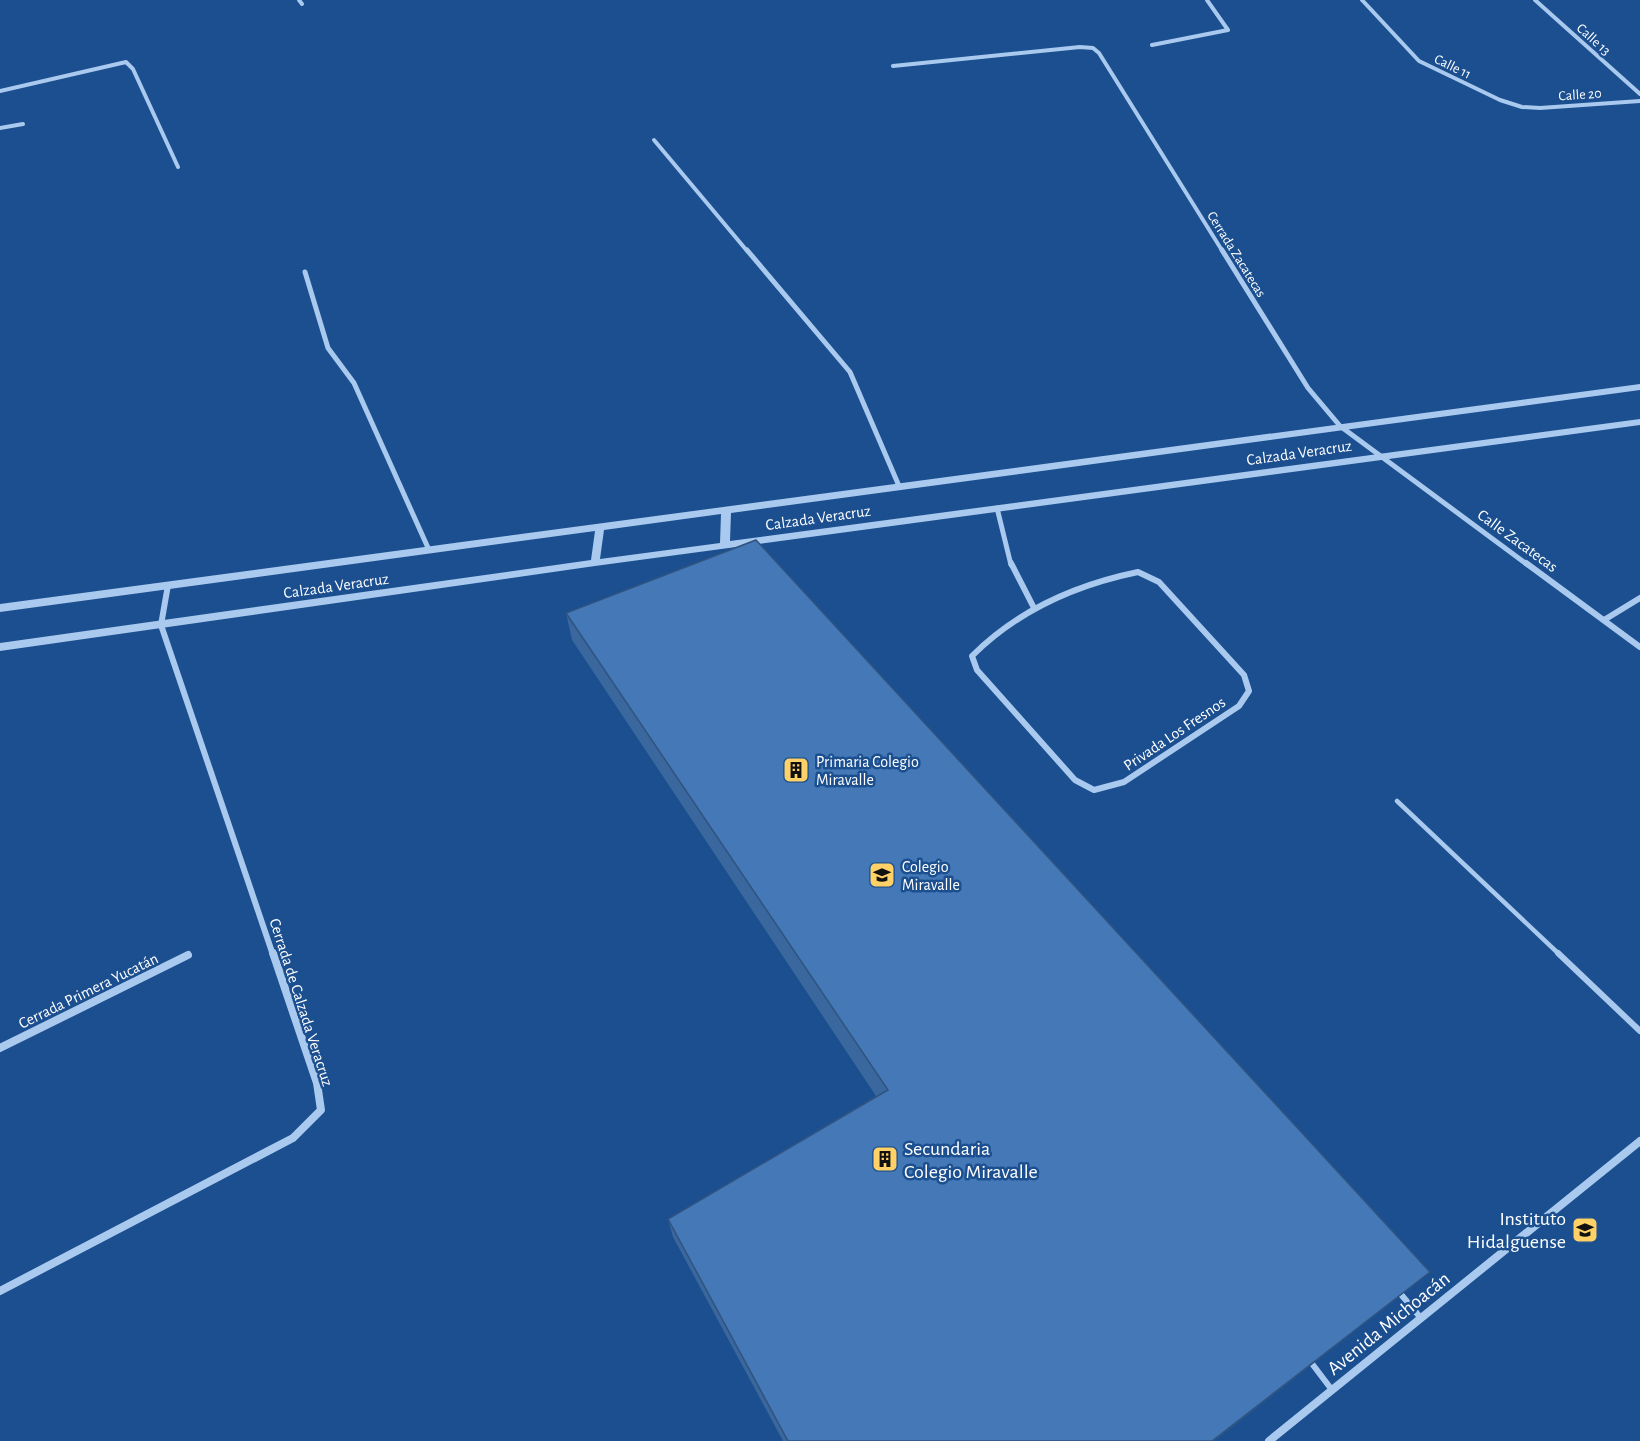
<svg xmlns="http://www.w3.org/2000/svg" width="1640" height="1441" font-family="'Alegreya Sans',sans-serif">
	<rect width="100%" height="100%" fill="#1b4f8f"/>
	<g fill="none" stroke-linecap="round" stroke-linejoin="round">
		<polyline stroke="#a9c9ee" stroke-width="4.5" points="1397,801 1560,955"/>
		<g stroke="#a9c9ee" stroke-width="6">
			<polyline points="1558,953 1640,1031"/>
			<polyline points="1399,1292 1420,1317"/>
			<polyline points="1310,1361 1332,1390"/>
		</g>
		<g stroke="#a9c9ee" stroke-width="4">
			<polyline points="299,0 302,4"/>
			<polyline points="1362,0 1419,61 1500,100 1522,107 1540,108 1640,101"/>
			<polyline points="1535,0 1640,94"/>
			<polyline points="1152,45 1228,30 1207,0"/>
			<polyline points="893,66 1080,47 1093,48 1099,53 1223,252"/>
			<polyline points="0,91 126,62 133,69 178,167"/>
			<polyline points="0,128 23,124"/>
			<polyline points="654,140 748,252"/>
		</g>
		<g stroke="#a9c9ee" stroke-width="5">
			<polyline points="747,250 850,372 899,486"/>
			<polyline points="1222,250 1308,388 1340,426 1528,565"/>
			<polyline points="305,272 328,348 354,383 429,550"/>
			<polyline points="997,508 1011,565"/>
		</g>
		<g stroke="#a9c9ee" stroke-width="6">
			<polyline points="1011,563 1034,608"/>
			<polyline points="1526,563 1640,647"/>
			<path d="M1138,572L1159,582L1244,675L1249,691L1239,706L1124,782L1094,790L1075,780L977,670L972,656C1018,610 1075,585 1138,572Z"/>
			<polyline points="168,585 161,625 273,955"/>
			<polyline points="1604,620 1640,598"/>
		</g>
		<g stroke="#a9c9ee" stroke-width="8">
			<polyline points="0,1048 188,955"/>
			<polyline points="0,1291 293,1138 321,1110 317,1083 273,953"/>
			<polyline points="1269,1441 1640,1141"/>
		</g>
		<path fill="#a9c9ee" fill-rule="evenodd" d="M1640,384V390L731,513L730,541L1640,419V425L595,566L0,651V643L591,560L595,531L0,612V604ZM721,514L720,543L600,559L604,530Z"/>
	</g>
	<polygon fill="#3a679d" points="566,613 1430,1272 1214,1441 783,1441 673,1237 668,1219 876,1096 572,640"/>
	<polygon fill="#305480" points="1430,1272 1214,1441 1212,1441"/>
	<polygon fill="#4478b7" stroke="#305480" stroke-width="1.5" points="756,540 1430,1272 1212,1441 788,1441 668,1219 888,1090 566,613"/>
	<defs>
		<g id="building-square" transform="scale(1.35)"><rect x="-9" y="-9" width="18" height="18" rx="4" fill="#ffd166" stroke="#1b4f8f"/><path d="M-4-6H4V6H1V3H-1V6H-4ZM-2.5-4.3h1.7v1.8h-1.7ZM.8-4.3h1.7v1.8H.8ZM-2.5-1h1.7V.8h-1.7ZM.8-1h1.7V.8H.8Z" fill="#111"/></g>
		<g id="school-square" transform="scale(1.35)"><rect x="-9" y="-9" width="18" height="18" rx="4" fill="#ffd166" stroke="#1b4f8f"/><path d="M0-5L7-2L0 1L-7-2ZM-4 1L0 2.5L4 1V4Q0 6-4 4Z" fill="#111"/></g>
	</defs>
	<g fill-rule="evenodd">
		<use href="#building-square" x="796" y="770"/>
		<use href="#school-square" x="882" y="875"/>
		<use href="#building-square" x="885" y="1159"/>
		<use href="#school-square" x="1585" y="1230"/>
	</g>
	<g text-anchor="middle" stroke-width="5" stroke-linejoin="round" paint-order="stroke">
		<g font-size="14" fill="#fff" stroke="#1b4f8f">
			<text transform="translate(1594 39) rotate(42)" y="5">Calle 13</text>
			<text transform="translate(1453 66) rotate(26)" y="5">Calle 11</text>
			<text transform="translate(1580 94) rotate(-4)" y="5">Calle 20</text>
			<text transform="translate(1237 254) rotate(58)" y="5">Cerrada Zacatecas</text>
		</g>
		<g font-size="16" fill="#fff" stroke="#1b4f8f">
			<text transform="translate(1299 452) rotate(-8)" y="6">Calzada Veracruz</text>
			<text transform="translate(818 517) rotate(-8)" y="6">Calzada Veracruz</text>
			<text transform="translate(1518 540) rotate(36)" y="6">Calle Zacatecas</text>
			<text transform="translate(336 585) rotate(-8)" y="6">Calzada Veracruz</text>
			<text transform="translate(1174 733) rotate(-34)" y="6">Privada Los Fresnos</text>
			<text transform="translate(88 990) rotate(-26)" y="6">Cerrada Primera Yucatán</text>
			<text transform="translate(302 1002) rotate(72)" y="6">Cerrada de Calzada Veracruz</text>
		</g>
		<g font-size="16" fill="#fff" stroke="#1b4f8f" text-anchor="start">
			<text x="816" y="767">Primaria Colegio<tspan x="816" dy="18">Miravalle</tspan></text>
			<text x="902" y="872">Colegio<tspan x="902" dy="18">Miravalle</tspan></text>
		</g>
		<g font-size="20" fill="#fff" stroke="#1b4f8f" text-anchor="start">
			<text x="904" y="1155">Secundaria<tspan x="904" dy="23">Colegio Miravalle</tspan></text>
			<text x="1566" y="1225" text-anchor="end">Instituto<tspan x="1566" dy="23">Hidalguense</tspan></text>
		</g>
		<g font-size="20" fill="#fff" stroke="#1b4f8f">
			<text transform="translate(1388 1323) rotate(-39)" y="7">Avenida Michoacán</text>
		</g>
	</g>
</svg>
